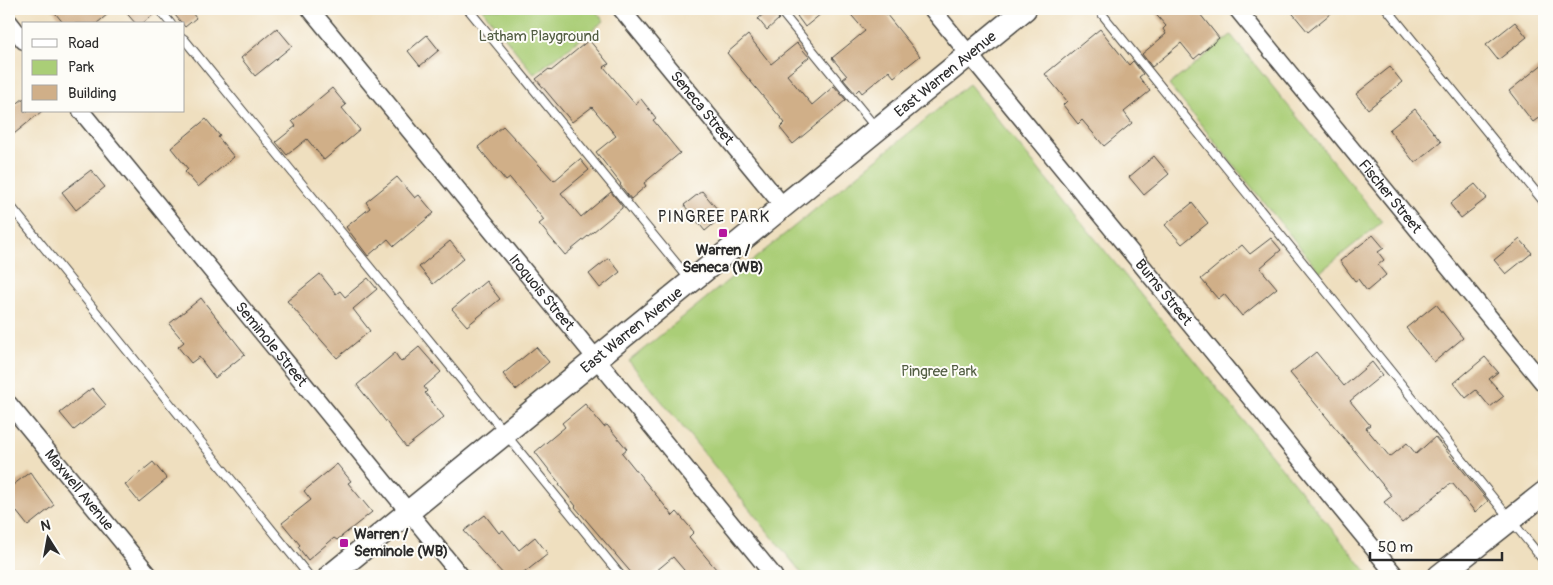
<svg xmlns="http://www.w3.org/2000/svg" width="1553" height="585" font-family="Pangolin,sans-serif">
	<rect width="100%" height="100%" fill="#fdfcf7"/>
	<filter id="ink" filterUnits="userSpaceOnUse"><feTurbulence type="fractalNoise" baseFrequency=".02" numOctaves="2"/><feDisplacementMap in="SourceGraphic" scale="10" xChannelSelector="R" yChannelSelector="G"/><feConvolveMatrix kernelMatrix="1 2 1 2 8 2 1 2 1" color-interpolation-filters="sRGB"/></filter>
	<filter id="wash" filterUnits="userSpaceOnUse"><feTurbulence type="fractalNoise" baseFrequency=".0096" numOctaves="4" result="noise"/><feDisplacementMap in="SourceGraphic" scale="20" xChannelSelector="R" yChannelSelector="G"/><feGaussianBlur stdDeviation="1.12" result="paint"/><feColorMatrix in="noise" values="0 0 0 0 0 0 0 0 0 0 0 0 0 0 0 0 0 1.4 0 .05"/><feComposite in="paint" operator="in"/></filter>
	<g filter="url(#wash)">
		<rect width="100%" height="100%" fill="#efdfbf"/>
		<g fill="#aace77" stroke="#6a7c51">
			<polygon points="482,9 594,9 604,21 534,74"/>
			<polygon points="1231,35 1382,222 1320,272 1169,85"/>
			<polygon points="969,84 1370,576 804,576 629,361"/>
		</g>
		<g id="blocks">
			<g fill="#d0af88">
				<polygon points="52,9 114,9 96,24 64,24"/>
				<polygon points="123,9 154,9 155,13 142,24 136,24"/>
				<polygon points="183,9 189,9 196,18 185,27 175,15"/>
				<polygon points="769,9 779,19 767,30 758,19"/>
				<polygon points="806,9 827,9 805,27 797,16"/>
				<polygon points="846,9 882,9 920,56 894,77 889,71 862,93 859,89 855,93 843,79 847,76 832,58 865,31"/>
				<polygon points="1151,9 1196,9 1219,38 1194,59 1181,43 1152,67 1142,54 1166,34 1163,29 1166,26"/>
				<polygon points="1289,9 1336,9 1308,32"/>
				<polygon points="1515,22 1527,37 1498,60 1486,45"/>
				<polygon points="277,28 292,46 255,76 241,58"/>
				<polygon points="1100,29 1129,65 1133,61 1143,74 1139,77 1150,91 1124,112 1132,123 1104,146 1082,120 1078,124 1063,105 1067,101 1045,74"/>
				<polygon points="427,35 439,50 420,66 408,51"/>
				<polygon points="748,35 771,64 797,43 809,57 787,75 812,105 834,86 846,100 793,144 780,128 785,123 727,53"/>
				<polygon points="589,40 609,64 604,67 635,104 641,99 656,118 653,120 680,153 644,183 646,186 631,199 620,185 621,184 596,152 616,136 592,107 572,122 536,79 549,69 551,71"/>
				<polygon points="1544,63 1544,114 1533,122 1509,91"/>
				<polygon points="1390,67 1402,82 1368,109 1356,94"/>
				<polygon points="332,88 346,105 342,108 360,130 324,160 307,139 287,155 276,142 296,126 292,121"/>
				<polygon points="24,98 24,111 42,111 9,138 9,110"/>
				<polygon points="1415,109 1441,142 1415,163 1389,130"/>
				<polygon points="206,119 220,136 218,137 234,157 198,187 185,172 188,169 171,148"/>
				<polygon points="503,126 554,181 580,159 589,170 561,193 581,217 611,192 622,206 622,208 565,255 539,224 544,220 528,200 510,178 506,181 478,147"/>
				<polygon points="1154,156 1169,174 1144,195 1129,177"/>
				<polygon points="91,170 105,187 76,210 62,192"/>
				<polygon points="397,177 415,198 419,195 434,213 394,246 388,239 368,256 346,227 370,208 366,202"/>
				<polygon points="1475,184 1487,198 1461,218 1450,204"/>
				<polygon points="702,191 723,216 705,231 684,205"/>
				<polygon points="1192,203 1208,223 1182,244 1165,225"/>
				<polygon points="1373,235 1384,248 1378,252 1384,260 1378,265 1386,275 1367,291 1358,279 1355,281 1340,261"/>
				<polygon points="1271,238 1281,250 1260,268 1277,288 1242,316 1224,294 1218,299 1201,279 1242,245 1250,254"/>
				<polygon points="1520,239 1532,253 1506,274 1494,260"/>
				<polygon points="450,241 464,258 433,284 419,267"/>
				<polygon points="609,258 620,272 600,288 589,274"/>
				<polygon points="320,274 336,294 340,291 345,297 368,278 377,289 353,309 370,331 337,358 287,301"/>
				<polygon points="486,281 500,299 467,326 452,309"/>
				<polygon points="201,298 245,354 215,378 199,357 191,363 178,347 184,342 169,324"/>
				<polygon points="1436,304 1463,338 1434,362 1406,328"/>
				<polygon points="419,347 441,372 424,387 427,391 425,393 444,417 406,447 357,385 395,353 401,362"/>
				<polygon points="536,347 549,362 516,390 503,374"/>
				<polygon points="1316,352 1344,386 1372,362 1382,375 1350,401 1370,425 1366,428 1390,457 1407,443 1416,454 1435,437 1488,501 1475,512 1453,484 1450,484 1402,523 1384,502 1392,496 1290,373"/>
				<polygon points="1485,357 1498,372 1489,379 1504,396 1490,407 1476,390 1466,398 1454,383"/>
				<polygon points="92,388 106,405 74,430 60,413"/>
				<polygon points="585,404 604,427 607,425 627,449 622,453 673,516 677,512 694,532 689,537 722,576 689,576 673,557 650,576 634,576 575,507 576,506 559,485 560,484 535,452 565,427 562,423"/>
				<polygon points="153,462 167,479 139,502 125,485"/>
				<polygon points="337,464 351,481 348,483 372,512 337,540 334,538 308,560 298,547 300,545 282,523 311,500 304,491"/>
				<polygon points="30,472 54,505 28,526 9,502 9,488"/>
				<polygon points="485,515 499,533 503,530 519,550 535,537 548,554 520,576 505,576 464,531"/>
			</g>
		</g>
	</g>
	<g filter="url(#ink)">
		<use href="#blocks" fill-opacity="0" stroke="#484641" stroke-width="1"/>
		<g fill="none" stroke-linecap="round" stroke-linejoin="round">
			<g stroke="#484641" stroke-width="10">
				<g id="service">
					<polyline points="159,9 171,24"/>
					<polyline points="468,9 690,280"/>
					<polyline points="779,9 876,128"/>
					<polyline points="1098,9 1544,561"/>
					<polyline points="1387,9 1544,202"/>
					<polyline points="184,39 621,576"/>
					<polyline points="9,204 309,576"/>
				</g>
			</g>
			<g stroke="#484641" stroke-width="19">
				<g id="minor">
					<path id="s1" d="M310,9L774,576"/>
					<path id="s2" d="M621,9L783,206"/>
					<path id="s3" d="M932,9L1396,576"/>
					<path id="s4" d="M1237,9L1544,384"/>
					<polyline points="9,22 24,41"/>
					<path id="s5" d="M81,111L461,576"/>
					<path id="s6" d="M9,404L150,576"/>
				</g>
			</g>
			<g stroke="#484641" stroke-width="25">
				<g id="secondary">
					<path id="s7" d="M330,576L1025,9"/>
					<polyline points="1439,576 1544,493"/>
				</g>
			</g>
			<use href="#service" stroke="#fff" stroke-width="8"/>
			<use href="#minor" stroke="#fff" stroke-width="16"/>
			<use href="#secondary" stroke="#fff" stroke-width="22"/>
		</g>
	</g>
	<g fill="#b5179e" stroke="#fdfcf7" stroke-width="2">
		<rect x="718" y="228" width="10" height="10" rx="2.5"/>
		<rect x="339" y="538" width="10" height="10" rx="2.5"/>
	</g>
	<g text-anchor="middle" stroke-width="4" stroke-linejoin="round" paint-order="stroke">
		<g font-size="15" fill="#515c42" stroke="#fdfcf7">
			<text x="539" y="41">Latham Playground</text>
			<text x="939" y="376">Pingree Park</text>
		</g>
		<g font-size="15" fill="#2b2b2b" stroke="#fdfcf7">
			<text dy="5" stroke="none"><textPath href="#s7" startOffset="794">East Warren Avenue</textPath></text>
			<text dy="5" stroke="none"><textPath href="#s2" startOffset="128">Seneca Street</textPath></text>
			<text dy="5" stroke="none"><textPath href="#s4" startOffset="242">Fischer Street</textPath></text>
			<text dy="5" stroke="none"><textPath href="#s1" startOffset="366">Iroquois Street</textPath></text>
			<text dy="5" stroke="none"><textPath href="#s3" startOffset="366">Burns Street</textPath></text>
			<text dy="5" stroke="none"><textPath href="#s7" startOffset="389">East Warren Avenue</textPath></text>
			<text dy="5" stroke="none"><textPath href="#s5" startOffset="301">Seminole Street</textPath></text>
			<text dy="5" stroke="none"><textPath href="#s6" startOffset="111">Maxwell Avenue</textPath></text>
		</g>
		<g font-size="15" font-weight="bold" fill="#2b2b2b" stroke="#fdfcf7">
			<text x="723" y="255">Warren /<tspan x="723" dy="17">Seneca (WB)</tspan></text>
			<text x="354" y="539" text-anchor="start">Warren /<tspan x="354" dy="17">Seminole (WB)</tspan></text>
		</g>
		<g font-size="16" letter-spacing="1" fill="#2b2b2b" stroke="#fdfcf7">
			<text x="714" y="222">PINGREE PARK</text>
		</g>
	</g>
	<rect width="1553" height="585" fill="none" stroke="#fdfcf7" stroke-width="30"/>
	<rect x="22" y="22" width="162" height="90" fill="#fdfcf7" stroke="#a9a8a5"/>
	<rect x="32" y="39" width="25" height="8" fill="#ffffff" stroke="#a9a8a5"/>
	<text x="68" y="48" font-size="15" fill="#2b2b2b">Road</text>
	<rect x="32" y="60" width="25" height="15" fill="#aace77" stroke="#a9a8a5"/>
	<text x="68" y="72" font-size="15" fill="#2b2b2b">Park</text>
	<rect x="32" y="85" width="25" height="15" fill="#d0af88" stroke="#a9a8a5"/>
	<text x="68" y="98" font-size="15" fill="#2b2b2b">Building</text>
	<g transform="translate(48 538) rotate(349)" stroke="#fdfcf7" stroke-width="4" paint-order="stroke">
	<path d="M0-4L9 19L0 12L-9 19Z" fill="#2b2b2b"/>
	<text y="-8" font-size="14" font-weight="bold" text-anchor="middle" fill="#2b2b2b">N</text>
	</g>
	<path d="M1370 552v8h132v-8" fill="none" stroke="#2b2b2b" stroke-width="2.5"/>
	<text x="1378" y="552" font-size="15" fill="#2b2b2b" stroke="#fdfcf7" stroke-width="4" paint-order="stroke">50 m</text>
</svg>
